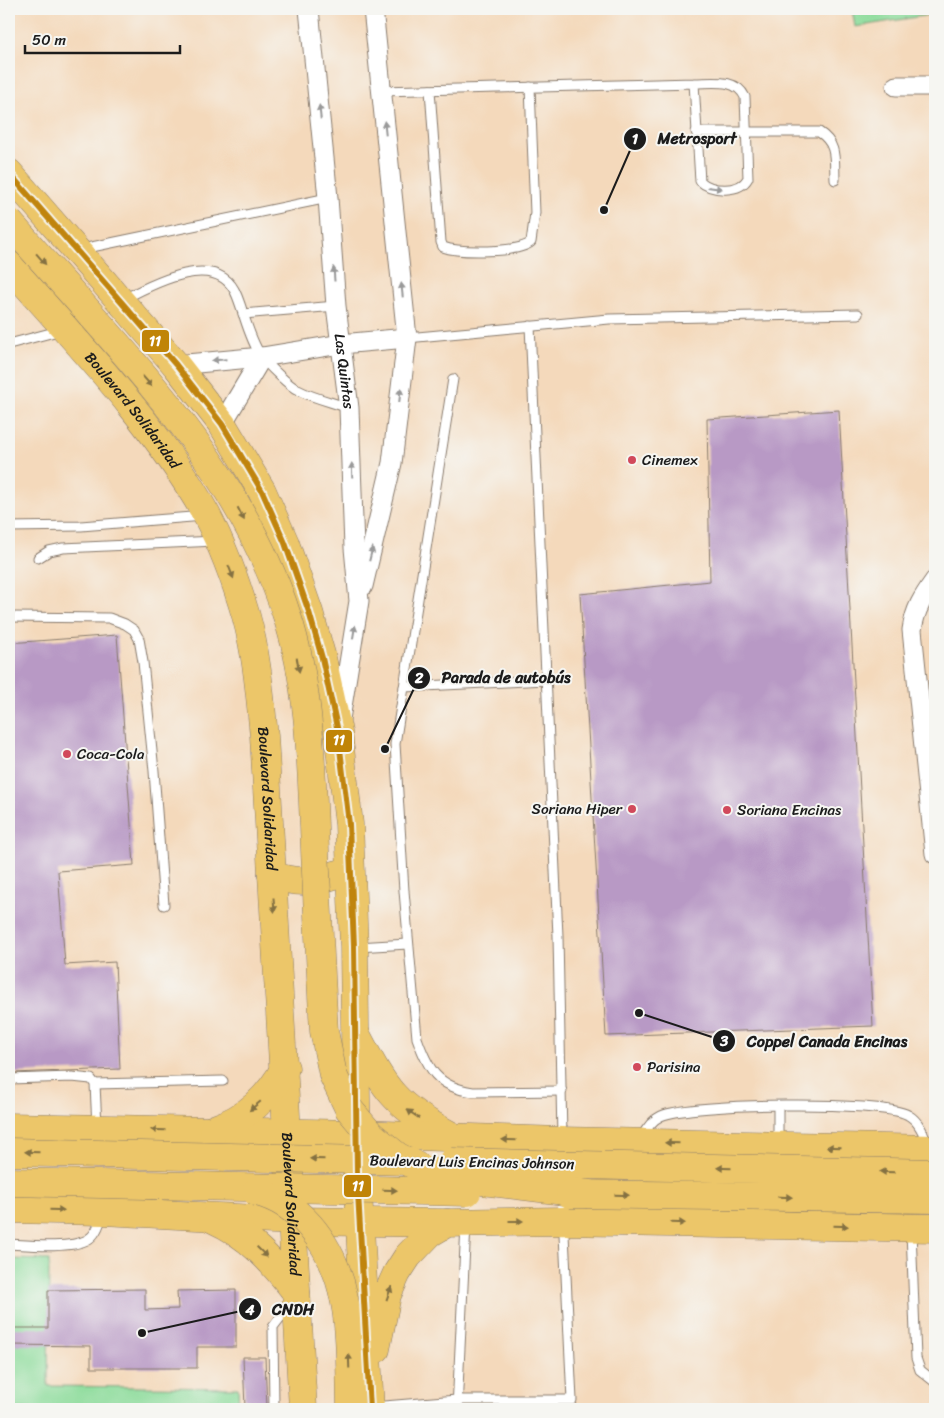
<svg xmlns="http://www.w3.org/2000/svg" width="944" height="1418" font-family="Sriracha,sans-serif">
	<rect width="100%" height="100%" fill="#f6f6f2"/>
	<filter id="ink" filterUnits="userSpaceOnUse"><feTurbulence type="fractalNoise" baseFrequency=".02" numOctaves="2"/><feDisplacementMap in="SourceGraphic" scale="10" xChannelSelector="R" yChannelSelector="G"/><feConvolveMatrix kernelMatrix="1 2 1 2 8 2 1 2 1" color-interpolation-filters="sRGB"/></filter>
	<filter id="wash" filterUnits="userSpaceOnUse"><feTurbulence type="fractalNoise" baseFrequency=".0096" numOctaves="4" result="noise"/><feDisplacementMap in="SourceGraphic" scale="20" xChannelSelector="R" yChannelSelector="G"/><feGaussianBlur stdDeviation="1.12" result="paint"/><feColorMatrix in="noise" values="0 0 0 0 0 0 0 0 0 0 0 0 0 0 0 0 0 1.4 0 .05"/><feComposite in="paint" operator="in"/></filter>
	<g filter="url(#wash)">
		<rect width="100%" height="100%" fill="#f4d9bb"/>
		<g fill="#8ddc9b" stroke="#547c5c">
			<polygon points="852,9 935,9 935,14 855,27"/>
			<polygon points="9,1259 49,1260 48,1386 238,1388 239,1409 9,1409"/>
		</g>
		<polygon fill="#3dadb8" stroke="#2c646a" points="125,1404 195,1406 195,1409 124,1409"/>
		<g id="blocks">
			<g fill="#b899c5">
				<polygon points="839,410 873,1026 606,1036 580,594 710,581 707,419"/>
				<polygon points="117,635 134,865 58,871 65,965 115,962 120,1069 13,1073 9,1050 9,643"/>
				<polygon points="145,1289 145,1310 178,1309 177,1291 236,1290 236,1347 197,1347 197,1368 91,1368 91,1346 9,1345 9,1328 48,1328 48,1290"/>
				<polygon points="243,1357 265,1357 267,1409 245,1409"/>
			</g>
		</g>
	</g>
	<g filter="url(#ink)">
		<use href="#blocks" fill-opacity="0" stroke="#887a6c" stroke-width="1"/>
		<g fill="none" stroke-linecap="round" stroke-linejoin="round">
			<g stroke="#887a6c" stroke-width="11">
				<g id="lane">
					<path d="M430,90L441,242L443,247C459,253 519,253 531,242L535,213L530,87"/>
					<path d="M381,91L694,83C713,83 736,78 745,97L748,178C740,193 712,192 700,181L694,83"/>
					<path d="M696,132H819C838,144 834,160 835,180"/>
					<polyline points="82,249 328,198"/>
					<path d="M124,299C154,283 219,249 237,296C245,316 249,338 261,356C267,364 289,386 298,390C313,398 332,402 349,408"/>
					<polyline points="243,314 336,306"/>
					<polyline points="530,326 558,936 562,1138"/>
					<polyline points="407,338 609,319 858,314"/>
					<polyline points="9,344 62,330"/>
					<path d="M453,379L395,744L404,891L417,1038C428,1069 437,1087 473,1092L562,1091"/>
					<polyline points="9,527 81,526 204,516"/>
					<polyline points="38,558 49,551 63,548 216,541"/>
					<polyline points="9,617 109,618 125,624 134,630 139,639 143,662 154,771 164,905"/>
					<polyline points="404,687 546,680"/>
					<polyline points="357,947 408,944"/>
					<polyline points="9,1079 72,1077 91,1079 95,1084 97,1127"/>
					<polyline points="95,1084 223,1081"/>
					<path d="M641,1138C646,1129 652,1120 661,1116C689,1103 883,1100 908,1115C919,1121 924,1134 928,1146"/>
					<polyline points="778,1143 778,1106"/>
					<polyline points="911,1231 916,1358 920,1370 935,1382"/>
					<path d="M9,1244C28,1245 70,1249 87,1240C96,1235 100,1224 102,1214"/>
					<polyline points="372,1407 457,1400 572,1400 562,1193"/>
					<polyline points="274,1409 273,1327 283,1314 294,1308"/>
					<polyline points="457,1409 466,1225"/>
				</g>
			</g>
			<g stroke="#887a6c" stroke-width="21">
				<g id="street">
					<path id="s1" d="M309,9L328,198L336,306L349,408L354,548L359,601L340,719"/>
					<polyline points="896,86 935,86"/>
					<polyline points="176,365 262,357 341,344 407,338"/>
					<polyline points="222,424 262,357"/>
					<path d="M935,580C923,597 915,609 912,630L935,854"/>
					<polyline points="363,586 392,463 407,338 373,9"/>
				</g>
			</g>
			<g stroke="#887a6c" stroke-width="29">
				<g id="primary">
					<polyline points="9,173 176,365 222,424 262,491 285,543 309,612 322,658 338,732 349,824 354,947 357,1174 370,1409"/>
					<path id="s2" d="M9,265C77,343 155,423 206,514C223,546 236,582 246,616C257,655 260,696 264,736L303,1409"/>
					<path d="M272,875C296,884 314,882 338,874"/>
					<path d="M357,1036C386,1091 394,1105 450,1135"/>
					<polyline points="9,1127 357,1134 562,1141 935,1149"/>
					<path d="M214,1129C247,1118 268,1098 285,1068"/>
					<polyline points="9,1209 103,1211 293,1221 447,1223"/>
					<path d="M213,1219C249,1235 272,1261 296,1292"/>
					<polyline points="376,1349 387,1295 397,1273 408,1256 430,1233 447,1223 563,1221 935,1228"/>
				</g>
			</g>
			<use href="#lane" stroke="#fff" stroke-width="9"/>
			<use href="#street" stroke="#fff" stroke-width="19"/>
			<use href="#primary" stroke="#ecc669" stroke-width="28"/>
			<g stroke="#887a6c" stroke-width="29" stroke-linecap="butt">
				<g id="primary-bridge">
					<path d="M9,222C112,341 238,462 287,616C309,683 311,756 314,827C317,895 320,963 324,1031L333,1075L349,1109L371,1135L397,1156L424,1170L465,1179L589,1194"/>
					<polyline points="9,1152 409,1161"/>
					<polyline points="452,1162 935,1173"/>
					<polyline points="9,1182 467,1192"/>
					<path d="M256,1192C277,1197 296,1210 310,1226C355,1278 349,1345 351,1409"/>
					<polyline points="570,1194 935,1199"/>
				</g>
			</g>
			<use href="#primary-bridge" stroke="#ecc669" stroke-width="28"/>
			<g stroke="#f6f6f2" stroke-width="10">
				<polyline id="bus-1" points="9,173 176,365 222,424 262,491 285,543 309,612 322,658 338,732 349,824 354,947 357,1174 370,1409"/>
			</g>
			<use href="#bus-1" stroke="#c08407" stroke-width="6"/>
		</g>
		<defs><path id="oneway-solid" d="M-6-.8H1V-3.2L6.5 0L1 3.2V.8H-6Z" transform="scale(1.25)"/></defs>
		<g fill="#999">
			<use href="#oneway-solid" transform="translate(320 112) rotate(-96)"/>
			<use href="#oneway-solid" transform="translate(385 128) rotate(-96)"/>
			<use href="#oneway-solid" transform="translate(715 188) rotate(7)"/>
			<use href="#oneway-solid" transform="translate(334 274) rotate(-94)"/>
			<use href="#oneway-solid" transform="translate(402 290) rotate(-96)"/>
			<use href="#oneway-solid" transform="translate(219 360) rotate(175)"/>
			<use href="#oneway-solid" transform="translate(400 395) rotate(-84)"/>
			<use href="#oneway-solid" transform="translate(352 470) rotate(-92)"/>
			<use href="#oneway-solid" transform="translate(371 554) rotate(-76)"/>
			<use href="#oneway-solid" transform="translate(354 632) rotate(-81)"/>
		</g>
		<g fill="#847142">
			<use href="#oneway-solid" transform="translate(41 259) rotate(49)"/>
			<use href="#oneway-solid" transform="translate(147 381) rotate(49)"/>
			<use href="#oneway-solid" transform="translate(241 514) rotate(63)"/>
			<use href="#oneway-solid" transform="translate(231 572) rotate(69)"/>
			<use href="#oneway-solid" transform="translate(298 665) rotate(80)"/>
			<use href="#oneway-solid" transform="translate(274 905) rotate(86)"/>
			<use href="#oneway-solid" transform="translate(255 1106) rotate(140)"/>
			<use href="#oneway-solid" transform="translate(413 1114) rotate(-145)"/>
			<use href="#oneway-solid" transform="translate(158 1130) rotate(-178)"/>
			<use href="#oneway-solid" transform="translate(509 1140) rotate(-178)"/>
			<use href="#oneway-solid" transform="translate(672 1143) rotate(-179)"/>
			<use href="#oneway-solid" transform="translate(834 1147) rotate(-179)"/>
			<use href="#oneway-solid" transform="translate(32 1152) rotate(-179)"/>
			<use href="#oneway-solid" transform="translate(317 1159) rotate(-179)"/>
			<use href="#oneway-solid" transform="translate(724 1168) rotate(-179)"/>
			<use href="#oneway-solid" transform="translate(887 1172) rotate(-179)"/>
			<use href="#oneway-solid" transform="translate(390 1190) rotate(1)"/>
			<use href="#oneway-solid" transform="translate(622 1195) rotate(1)"/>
			<use href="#oneway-solid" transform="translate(785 1197) rotate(1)"/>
			<use href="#oneway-solid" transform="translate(57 1210) rotate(1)"/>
			<use href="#oneway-solid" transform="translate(516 1221)"/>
			<use href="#oneway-solid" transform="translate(678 1223) rotate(1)"/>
			<use href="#oneway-solid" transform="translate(841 1226) rotate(1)"/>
			<use href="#oneway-solid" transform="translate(262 1252) rotate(45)"/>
			<use href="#oneway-solid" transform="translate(389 1293) rotate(-70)"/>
			<use href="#oneway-solid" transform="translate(349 1361) rotate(-92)"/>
		</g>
	</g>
	<g fill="#d1495b" stroke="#f6f6f2" stroke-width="2">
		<circle cx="632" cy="460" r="5"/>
		<circle cx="67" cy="754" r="5"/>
		<circle cx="632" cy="809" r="5"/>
		<circle cx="727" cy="810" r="5"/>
		<circle cx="637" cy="1067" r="5"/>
	</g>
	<g text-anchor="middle" stroke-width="4" stroke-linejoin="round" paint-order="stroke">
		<g font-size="15" fill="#1c1c1c" stroke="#f6f6f2">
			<text dy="5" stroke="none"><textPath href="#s1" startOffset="364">Las Quintas</textPath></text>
			<text dy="5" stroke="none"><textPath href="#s2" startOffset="191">Boulevard Solidaridad</textPath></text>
			<text dy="5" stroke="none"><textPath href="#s2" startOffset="612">Boulevard Solidaridad</textPath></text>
			<text transform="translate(472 1162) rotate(1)" y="5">Boulevard Luis Encinas Johnson</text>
			<text dy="5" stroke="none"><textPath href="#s2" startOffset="1018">Boulevard Solidaridad</textPath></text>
		</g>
		<g font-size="15" fill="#1c1c1c" stroke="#f6f6f2" text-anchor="start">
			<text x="642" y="465">Cinemex</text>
			<text x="77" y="759">Coca-Cola</text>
			<text x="622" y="814" text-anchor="end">Soriana Hiper</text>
			<text x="737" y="815">Soriana Encinas</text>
			<text x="647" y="1072">Parisina</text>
		</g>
	</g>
	<path fill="none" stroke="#1c1c1c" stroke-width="2" d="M604 210L635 139M385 749L419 678M639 1013L724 1041M142 1333L250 1309"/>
	<g fill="#1c1c1c" stroke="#f6f6f2" stroke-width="2">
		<circle cx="604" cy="210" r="5"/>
		<circle cx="385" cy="749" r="5"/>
		<circle cx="639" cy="1013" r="5"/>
		<circle cx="142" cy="1333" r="5"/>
		<circle cx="635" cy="139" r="12"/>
		<circle cx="419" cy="678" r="12"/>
		<circle cx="724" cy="1041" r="12"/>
		<circle cx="250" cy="1309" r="12"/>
	</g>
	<g font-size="15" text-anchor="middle" font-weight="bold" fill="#fff">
		<text x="635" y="144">1</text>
		<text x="419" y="683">2</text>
		<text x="724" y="1046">3</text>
		<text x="250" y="1315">4</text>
	</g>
	<g font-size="16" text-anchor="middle" font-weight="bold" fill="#1c1c1c" stroke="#f6f6f2" stroke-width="4" stroke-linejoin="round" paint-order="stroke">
		<text x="697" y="144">Metrosport</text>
		<text x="506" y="683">Parada de autobús</text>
		<text x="827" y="1047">Coppel Canada Encinas</text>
		<text x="293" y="1315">CNDH</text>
	</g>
	<g stroke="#f6f6f2" stroke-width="2">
		<rect x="141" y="329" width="29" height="24" rx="5" fill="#c08407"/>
		<rect x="325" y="729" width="28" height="24" rx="5" fill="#c08407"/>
		<rect x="343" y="1174" width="29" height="24" rx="5" fill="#c08407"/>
	</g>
	<g font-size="14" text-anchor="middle" font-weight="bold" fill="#fff">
		<text x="155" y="346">11</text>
		<text x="339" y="745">11</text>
		<text x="358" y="1191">11</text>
	</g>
	<rect width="944" height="1418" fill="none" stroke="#f6f6f2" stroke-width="30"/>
	<path d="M25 45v8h155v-8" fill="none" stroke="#1c1c1c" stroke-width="2.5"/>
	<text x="32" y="45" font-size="15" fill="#1c1c1c" stroke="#f6f6f2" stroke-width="4" paint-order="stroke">50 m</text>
</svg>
